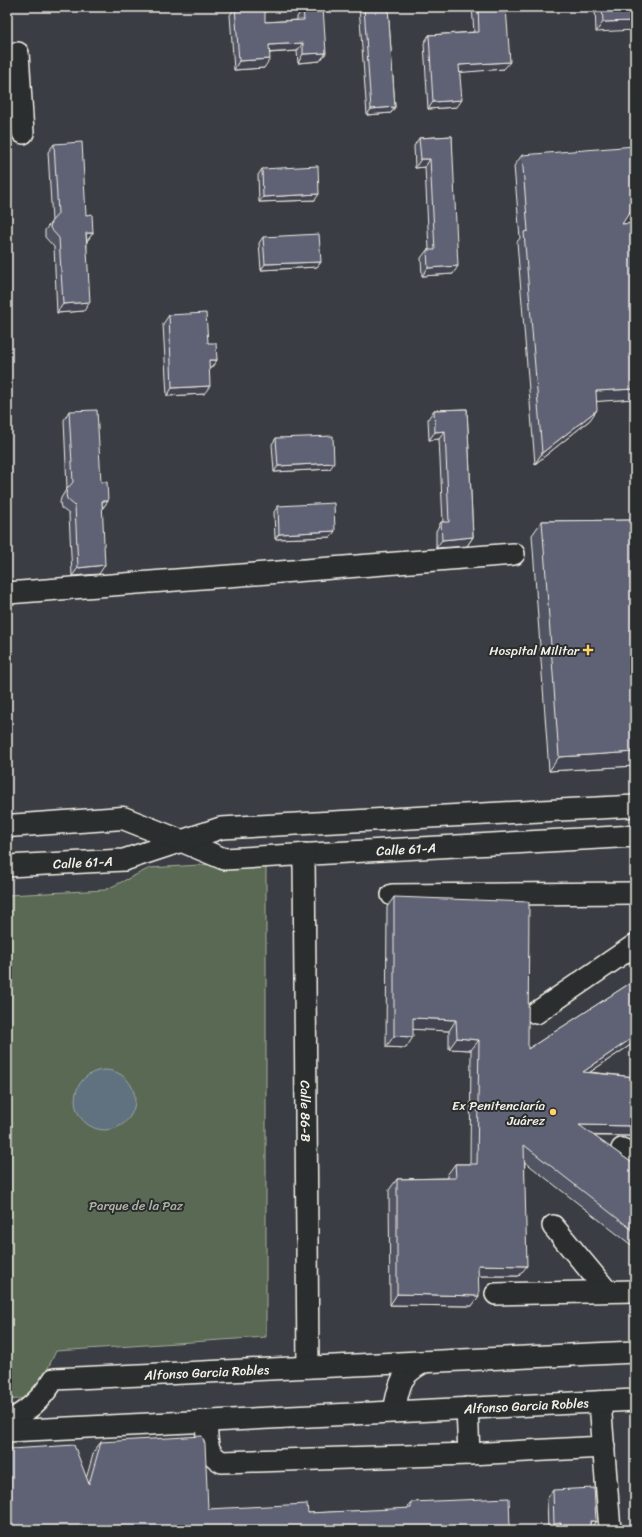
<svg xmlns="http://www.w3.org/2000/svg" width="642" height="1537" font-family="Sriracha,sans-serif">
	<rect width="100%" height="100%" fill="#3a3d43"/>
	<filter id="ink" filterUnits="userSpaceOnUse"><feTurbulence type="fractalNoise" baseFrequency=".025" numOctaves="2"/><feDisplacementMap in="SourceGraphic" scale="8" xChannelSelector="R" yChannelSelector="G"/><feConvolveMatrix kernelMatrix="1 2 1 2 8 2 1 2 1" color-interpolation-filters="sRGB"/></filter>
	<g filter="url(#ink)">
		<polygon fill="#5a6952" stroke="#a7ad9d" points="266,861 266,1337 56,1351 42,1381 28,1398 7,1400 7,895 105,890 150,868"/>
		<circle fill="#60717f" stroke="#9ba4a9" cx="105" cy="1100" r="30"/>
		<g fill="none" stroke-linecap="round" stroke-linejoin="round">
			<g stroke="#f4f1e8" stroke-width="24">
				<g id="minor">
					<polyline points="18,53 23,133"/>
					<polyline points="7,593 514,554"/>
					<path id="s1" d="M181,841L224,859L635,836"/>
					<path id="s2" d="M304,854L308,1367"/>
					<path id="s3" d="M7,866L124,860L221,828L635,806"/>
					<polyline points="392,895 635,893"/>
					<polyline points="536,1013 635,945"/>
					<polyline points="622,1149 635,1157"/>
					<polyline points="553,1226 607,1291"/>
					<polyline points="496,1294 635,1291"/>
					<polyline points="600,1402 610,1530"/>
					<polyline points="467,1408 469,1454"/>
					<path d="M394,1411C400,1384 398,1376 424,1362"/>
					<path id="s4" d="M7,1421C28,1413 42,1398 54,1379L635,1352"/>
					<path d="M206,1421C208,1439 204,1453 222,1462L469,1454L604,1447"/>
					<path id="s5" d="M7,1431L635,1400"/>
				</g>
			</g>
			<g stroke="#f4f1e8" stroke-width="25">
				<polyline id="major" points="7,826 123,818 181,841"/>
			</g>
			<use href="#minor" stroke="#2a2d2e" stroke-width="21"/>
			<use href="#major" stroke="#2a2d2e" stroke-width="22"/>
		</g>
		<g fill="#515464" stroke="#f4f1e8">
			<polygon points="235,7 265,22 297,20 297,17 303,8 326,53 320,61 298,63 297,51 270,53 264,68 234,70 230,15"/>
			<polygon points="359,7 388,7 395,107 391,113 367,115"/>
			<polygon points="472,7 506,7 504,69 460,72 457,107 428,109 424,43 429,35 474,32"/>
			<polygon points="595,7 635,7 596,32"/>
			<polygon points="452,136 453,274 422,276 421,258 427,250 429,250 425,167 415,168 414,146 419,138"/>
			<polygon points="54,144 86,215 93,233 87,241 84,311 57,313 54,247 45,237 45,230 52,221 48,152"/>
			<polygon points="522,155 622,224 635,223 635,399 597,401 590,420 535,464 517,242 520,238 514,166"/>
			<polygon points="262,169 315,200 259,202 258,175"/>
			<polygon points="263,237 321,262 317,267 261,270 259,243"/>
			<polygon points="169,315 208,343 217,360 211,368 209,368 204,394 167,396 163,324"/>
			<polygon points="467,409 473,537 467,546 436,548 436,531 441,522 443,522 439,439 429,440 428,419 434,410"/>
			<polygon points="69,411 101,482 108,501 102,509 99,574 72,576 69,514 61,508 60,502 61,498 67,488 64,420"/>
			<polygon points="276,438 330,469 274,472 272,444"/>
			<polygon points="278,506 331,537 275,539 274,512"/>
			<polygon points="635,520 635,766 549,771 532,535 542,521"/>
			<polygon points="394,897 528,1049 635,980 635,1042 590,1072 635,1077 635,1136 594,1136 635,1165 635,1248 525,1162 519,1276 479,1276 472,1306 390,1305 389,1190 397,1179 447,1178 447,1175 455,1164 470,1164 471,1050 449,1049 449,1031 413,1029 406,1048 386,1047 387,907"/>
			<polygon points="101,1442 208,1509 308,1513 407,1509 411,1502 509,1530 7,1530 11,1449 86,1479 94,1451"/>
			<polygon points="553,1490 596,1521 590,1529 590,1530 548,1530 547,1499"/>
		</g>
		<g fill="#424551" stroke="#f4f1e8">
			<polygon points="635,21 635,30 596,32 603,22"/>
			<polygon points="303,43 297,51 263,53 269,45"/>
			<polygon points="326,53 320,61 298,63 303,54"/>
			<polygon points="270,59 264,68 234,70 239,61"/>
			<polygon points="510,62 504,69 454,73 459,65"/>
			<polygon points="462,100 457,107 428,109 433,102"/>
			<polygon points="395,107 391,113 367,115 371,109"/>
			<polygon points="421,159 430,159 425,167 415,168"/>
			<polygon points="319,194 315,200 259,202 263,197"/>
			<polygon points="86,233 93,233 87,241"/>
			<polygon points="321,262 317,267 261,270 265,264"/>
			<polygon points="458,266 453,274 422,276 428,268"/>
			<polygon points="90,302 84,311 57,313 63,304"/>
			<polygon points="209,360 217,360 211,368 203,369"/>
			<polygon points="210,386 204,394 167,396 172,388"/>
			<polygon points="635,389 635,399 588,402 596,391"/>
			<polygon points="597,410 590,420 535,464 542,453"/>
			<polygon points="445,431 439,439 429,440 435,432"/>
			<polygon points="334,463 330,469 274,472 278,466"/>
			<polygon points="102,501 108,501 102,509"/>
			<polygon points="335,531 331,537 275,539 279,534"/>
			<polygon points="473,537 467,546 436,548 442,540"/>
			<polygon points="105,565 99,574 72,576 78,568"/>
			<polygon points="635,752 635,766 549,771 559,757"/>
			<polygon points="413,1018 456,1020 449,1031 406,1029"/>
			<polygon points="394,1036 413,1037 406,1048 386,1047"/>
			<polygon points="635,1036 635,1042 575,1082 583,1072"/>
			<polygon points="457,1038 479,1040 471,1050 449,1049"/>
			<polygon points="579,1125 635,1126 635,1136 572,1135"/>
			<polygon points="478,1265 527,1266 519,1276 471,1276"/>
			<polygon points="397,1294 479,1296 472,1306 390,1305"/>
			<polygon points="590,1521 596,1521 590,1529"/>
			<polygon points="561,1523 557,1530 550,1530 554,1524"/>
			<polygon points="504,1528 510,1528 509,1530 503,1530"/>
		</g>
		<g fill="#5e6274" stroke="#f4f1e8">
			<polygon points="235,7 265,7 265,22 304,20 303,8 323,7 326,53 303,54 303,43 269,45 270,59 239,61"/>
			<polygon points="364,7 388,7 395,107 371,109"/>
			<polygon points="478,7 506,7 510,62 459,65 462,100 433,102 429,35 479,32"/>
			<polygon points="602,7 635,7 635,21 603,22"/>
			<polygon points="452,136 458,266 428,268 427,250 435,250 430,159 421,159 419,138"/>
			<polygon points="82,142 86,215 92,214 93,233 86,233 90,302 63,304 59,238 50,228 51,222 58,214 54,144"/>
			<polygon points="635,146 635,204 622,224 635,223 635,389 596,391 597,410 542,453 524,232 528,231 522,155"/>
			<polygon points="318,166 319,194 263,197 262,169"/>
			<polygon points="319,234 321,262 265,264 263,237"/>
			<polygon points="206,313 208,343 216,343 217,360 209,360 210,386 172,388 169,315"/>
			<polygon points="7,355 10,401 7,402"/>
			<polygon points="467,409 473,537 442,540 441,522 449,522 445,431 435,432 434,410"/>
			<polygon points="97,410 101,482 107,482 108,501 102,501 105,565 78,568 75,506 67,499 66,494 67,489 73,482 69,411"/>
			<polygon points="333,436 334,463 278,466 276,438"/>
			<polygon points="334,503 335,531 279,534 278,506"/>
			<polygon points="635,520 635,752 559,757 542,521"/>
			<polygon points="394,897 529,902 528,1049 635,980 635,1036 583,1072 635,1077 635,1126 579,1125 635,1165 635,1232 524,1145 527,1266 478,1265 479,1296 397,1294 397,1179 456,1178 455,1164 477,1164 479,1040 457,1038 456,1020 413,1018 413,1037 394,1036"/>
			<polygon points="202,1436 205,1444 208,1509 307,1504 308,1513 411,1508 411,1502 509,1498 510,1528 504,1528 504,1530 7,1530 7,1443 11,1443 11,1449 74,1445 89,1484 101,1442"/>
			<polygon points="594,1488 596,1521 590,1521 590,1530 562,1530 561,1523 554,1524 553,1490"/>
		</g>
	</g>
	<g fill="#ffd166" stroke="#2a2d2e" stroke-width="1.5">
		<path d="M586 644h4v4h4v4h-4v4h-4v-4h-4v-4h4z"/>
		<circle cx="553" cy="1112" r="4"/>
	</g>
	<g text-anchor="middle" stroke-width="4" stroke-linejoin="round" paint-order="stroke">
		<g font-size="13" fill="#f4f1e8" stroke="#2a2d2e" text-anchor="end">
			<text x="579" y="655">Hospital Militar</text>
			<text x="545" y="1110">Ex Penitenciaría<tspan x="545" dy="15">Juárez</tspan></text>
		</g>
		<g font-size="13" fill="#f4f1e8" stroke="#2a2d2e">
			<text dy="5" stroke="none"><textPath href="#s1" startOffset="229">Calle 61-A</textPath></text>
			<text dy="5" stroke="none"><textPath href="#s3" startOffset="76">Calle 61-A</textPath></text>
			<text dy="5" stroke="none"><textPath href="#s2" startOffset="257">Calle 86-B</textPath></text>
			<text dy="5" stroke="none"><textPath href="#s4" startOffset="217">Alfonso Garcia Robles</textPath></text>
			<text dy="5" stroke="none"><textPath href="#s5" startOffset="520">Alfonso Garcia Robles</textPath></text>
		</g>
		<g font-size="13" fill="#afb4a4" stroke="#2a2d2e">
			<text x="136" y="1210">Parque de la Paz</text>
		</g>
	</g>
	<rect width="642" height="1537" fill="none" stroke="#2a2d2e" stroke-width="24"/>
	<rect x="12" y="12" width="618" height="1513" fill="none" stroke="#f4f1e8" stroke-width="1.5" filter="url(#ink)"/>
</svg>
